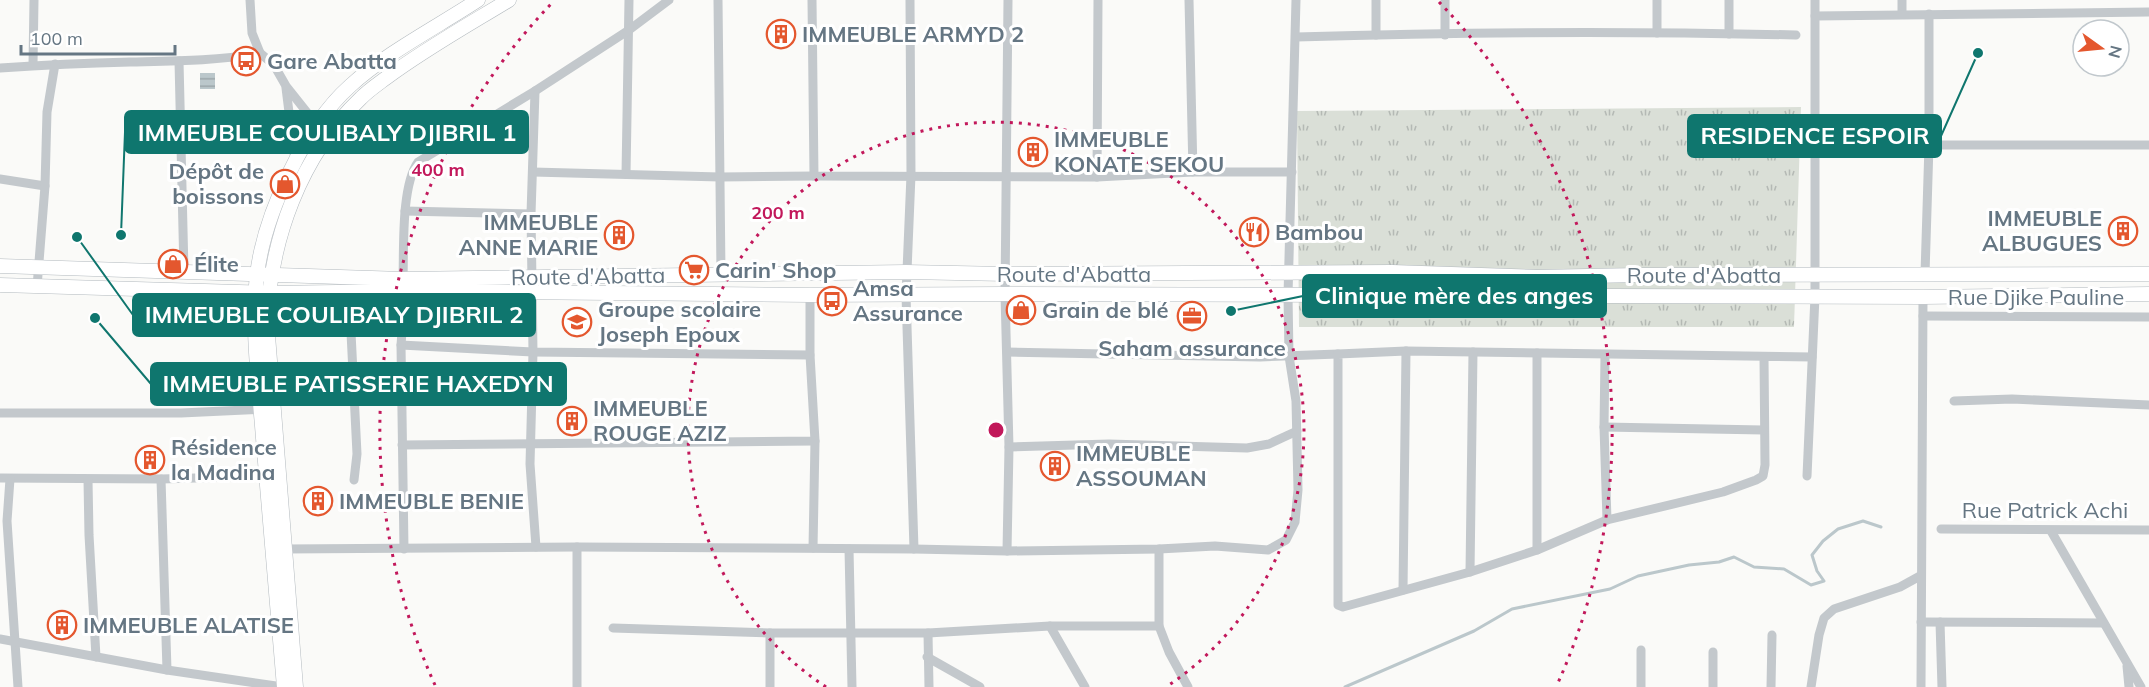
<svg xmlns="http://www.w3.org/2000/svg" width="2149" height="687" font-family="Mulish,sans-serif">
	<defs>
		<pattern id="grass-tufts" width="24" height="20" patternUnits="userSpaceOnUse" patternTransform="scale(1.5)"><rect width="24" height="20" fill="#dadfd7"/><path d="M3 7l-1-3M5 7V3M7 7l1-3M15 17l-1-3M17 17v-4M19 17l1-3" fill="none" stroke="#b4b9b4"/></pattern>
		<pattern id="water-rules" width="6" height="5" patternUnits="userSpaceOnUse" patternTransform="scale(1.5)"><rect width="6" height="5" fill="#bbc7cb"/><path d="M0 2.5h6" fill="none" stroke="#9ca6aa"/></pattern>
	</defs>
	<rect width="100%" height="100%" fill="#fafaf8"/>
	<polygon fill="url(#grass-tufts)" points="1801,107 1794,327 1299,327 1297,111"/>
	<rect fill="url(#water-rules)" x="200" y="73" width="15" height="16"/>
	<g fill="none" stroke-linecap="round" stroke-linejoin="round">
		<polyline stroke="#bbc7cb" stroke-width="3" points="1345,687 1474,631 1512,609 1610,589 1638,576 1689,565 1719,562 1734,557 1754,567 1784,569 1811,585 1824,581 1817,571 1812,555 1823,541 1838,529 1863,521 1881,527"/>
		<g stroke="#b3babf" stroke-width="15">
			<g id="secondary">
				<polyline points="0,266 403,279 906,272 1006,274 1392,272 1537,277 1639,275 2149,274"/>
				<polyline points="0,285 269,293 405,291 810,295 1005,294 1923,297 2149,294"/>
				<path d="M284,687C277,604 270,521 263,438C259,385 251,328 257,275C264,215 305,126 350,86C386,53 437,27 478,0"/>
				<path d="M296,687L267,323C270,240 300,156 361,98C369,90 378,84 386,78C425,49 468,25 509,0"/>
			</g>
		</g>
		<g stroke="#c3c8cc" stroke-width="9">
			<polyline points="250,0 252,33 260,53"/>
			<polyline points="718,0 721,274"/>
			<polyline points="812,0 814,176 1097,177 1193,172 1292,172"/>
			<polyline points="910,0 911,175 906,295 914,549"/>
			<polyline points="1189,0 1193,172"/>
			<polyline points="1376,0 1376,35"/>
			<polyline points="1657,0 1657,33"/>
			<polyline points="1902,0 1902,14"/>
			<polyline points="1815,16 2149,12"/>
			<polyline points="1729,34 1729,0"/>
			<polyline points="1445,35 1445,0"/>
			<path d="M1296,37C1462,32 1629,31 1796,35"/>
			<polyline points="179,61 184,272"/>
			<polyline points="33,65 34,0"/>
			<path d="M0,68C43,65 87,63 130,62C173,61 217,61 260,53L274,65L286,86L317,125"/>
			<polyline points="286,88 295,161"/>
			<polyline points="1929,145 2149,145"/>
			<polyline points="533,172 720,177 814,176"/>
			<polyline points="626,174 629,0"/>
			<polyline points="1097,177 1098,0"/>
			<polyline points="0,179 45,186"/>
			<polyline points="405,211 531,214 535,91"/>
			<polyline points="531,214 533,352 530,464 536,547"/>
			<polyline points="1925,274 1929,145 1929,14"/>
			<path d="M403,279C404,249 401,186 418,162L535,91L629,30L669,0"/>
			<polyline points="37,287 45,186 47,112 55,64"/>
			<polyline points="349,292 357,454 354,480"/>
			<polyline points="1923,316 2149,317"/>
			<polyline points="401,345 533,352 810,355"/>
			<polyline points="1007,352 1260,357 1338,354"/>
			<polyline points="1605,355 1604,427 1607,520"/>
			<polyline points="1764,357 1765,465 1763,476 1756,480 1723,492 1607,520 1537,550 1470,572 1343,607 1338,605 1338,354 1406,351 1812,357"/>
			<polyline points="1954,401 2012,399 2149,405"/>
			<polyline points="0,413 181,413 265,409"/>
			<polyline points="1604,427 1763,430"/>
			<polyline points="402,445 815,441 810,355 810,295"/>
			<polyline points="1009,447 1109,444 1247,448 1269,444 1297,431"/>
			<polyline points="1807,476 1815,296 1815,0"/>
			<polyline points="0,478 161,479 269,476"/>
			<polyline points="10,479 7,521 18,687"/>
			<polyline points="161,479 167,670"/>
			<polyline points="88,480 89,535 96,657"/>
			<polyline points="1941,529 2149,530"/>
			<polyline points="2051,531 2141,687"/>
			<polyline points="577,547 577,687"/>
			<polyline points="813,548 815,441"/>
			<polyline points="285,549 577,547 914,549 1007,551 1159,549 1215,546 1268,550 1286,540 1295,522 1298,490 1296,401 1289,356 1288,295 1296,0"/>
			<polyline points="404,549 401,345 405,291"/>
			<polyline points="849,549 852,687"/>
			<polyline points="1159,549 1159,626 1169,652 1188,687"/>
			<polyline points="1537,550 1537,353"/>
			<polyline points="1007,551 1009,447 1005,294 1008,0"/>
			<polyline points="1470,572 1473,352"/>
			<polyline points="1403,590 1406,351"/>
			<polyline points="1921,622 2103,623"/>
			<polyline points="1940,622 1942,687"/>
			<polyline points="1050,626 1085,687"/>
			<polyline points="613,628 770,633 928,633 1050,626 1159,626"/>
			<polyline points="928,633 929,687"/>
			<polyline points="0,639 167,670 283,687"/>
			<polyline points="927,657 980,687"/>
			<polyline points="2127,666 2129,687"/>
			<polyline points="770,687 770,633"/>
			<polyline points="1641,687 1641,650"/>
			<polyline points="1713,687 1713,652"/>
			<polyline points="1771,687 1772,635"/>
			<polyline points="1811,687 1819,635 1824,618 1834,609 1900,587 1920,576"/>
			<polyline points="1921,687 1923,297"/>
		</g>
		<use href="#secondary" stroke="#fff" stroke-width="14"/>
	</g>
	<g fill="none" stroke="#c2185b" stroke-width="3" stroke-dasharray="3 6">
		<path d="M826 687A308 308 0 1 1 1166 687"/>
		<path d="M435 685A616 616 0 0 1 553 2M1439 2A616 616 0 0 1 1557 685"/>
	</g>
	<defs>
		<g id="building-ring" transform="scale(1.5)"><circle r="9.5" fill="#fff" stroke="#e4572e" stroke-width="1.5"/><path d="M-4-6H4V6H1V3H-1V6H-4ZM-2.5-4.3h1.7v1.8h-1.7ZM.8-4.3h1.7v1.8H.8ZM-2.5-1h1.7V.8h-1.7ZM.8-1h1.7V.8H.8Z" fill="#e4572e"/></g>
		<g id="bus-ring" transform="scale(1.5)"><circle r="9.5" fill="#fff" stroke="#e4572e" stroke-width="1.5"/><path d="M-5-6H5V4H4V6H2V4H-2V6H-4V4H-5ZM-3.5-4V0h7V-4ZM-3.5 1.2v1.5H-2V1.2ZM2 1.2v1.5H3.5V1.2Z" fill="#e4572e"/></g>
		<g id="shop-ring" transform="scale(1.5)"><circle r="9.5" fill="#fff" stroke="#e4572e" stroke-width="1.5"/><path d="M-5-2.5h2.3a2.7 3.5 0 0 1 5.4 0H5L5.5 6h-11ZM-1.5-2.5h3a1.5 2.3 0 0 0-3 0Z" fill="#e4572e"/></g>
		<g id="restaurant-ring" transform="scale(1.5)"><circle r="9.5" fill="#fff" stroke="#e4572e" stroke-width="1.5"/><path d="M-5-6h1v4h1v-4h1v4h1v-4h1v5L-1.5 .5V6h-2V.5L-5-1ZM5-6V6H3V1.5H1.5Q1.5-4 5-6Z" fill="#e4572e"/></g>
		<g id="supermarket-ring" transform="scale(1.5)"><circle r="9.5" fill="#fff" stroke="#e4572e" stroke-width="1.5"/><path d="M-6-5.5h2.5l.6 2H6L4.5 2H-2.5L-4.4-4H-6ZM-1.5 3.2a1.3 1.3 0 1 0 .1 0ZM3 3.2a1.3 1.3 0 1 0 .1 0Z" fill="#e4572e"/></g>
		<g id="office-ring" transform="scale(1.5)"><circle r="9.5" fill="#fff" stroke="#e4572e" stroke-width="1.5"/><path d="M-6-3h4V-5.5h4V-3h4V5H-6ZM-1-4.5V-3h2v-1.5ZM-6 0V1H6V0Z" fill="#e4572e"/></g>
		<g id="school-ring" transform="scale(1.5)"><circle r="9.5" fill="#fff" stroke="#e4572e" stroke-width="1.5"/><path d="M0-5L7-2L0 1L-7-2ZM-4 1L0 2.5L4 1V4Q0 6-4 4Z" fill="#e4572e"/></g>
	</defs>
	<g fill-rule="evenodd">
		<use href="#building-ring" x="781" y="34"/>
		<use href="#bus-ring" x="246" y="61"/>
		<use href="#building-ring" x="1033" y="152"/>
		<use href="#shop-ring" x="285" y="184"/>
		<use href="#building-ring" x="2123" y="231"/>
		<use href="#restaurant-ring" x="1254" y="232"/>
		<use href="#building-ring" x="619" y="235"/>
		<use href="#shop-ring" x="173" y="264"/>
		<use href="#supermarket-ring" x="694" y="270"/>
		<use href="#bus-ring" x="832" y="301"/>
		<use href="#shop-ring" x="1021" y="310"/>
		<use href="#office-ring" x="1192" y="316"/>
		<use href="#school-ring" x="577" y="322"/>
		<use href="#building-ring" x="572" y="421"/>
		<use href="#building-ring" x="150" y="460"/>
		<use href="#building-ring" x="1055" y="466"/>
		<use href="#building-ring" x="318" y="501"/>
		<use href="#building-ring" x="62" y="625"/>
	</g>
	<g text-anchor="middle" stroke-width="6" stroke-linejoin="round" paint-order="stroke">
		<g font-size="22" font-weight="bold" fill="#657683" stroke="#fff" text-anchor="start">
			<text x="802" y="42">IMMEUBLE ARMYD 2</text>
			<text x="267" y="69">Gare Abatta</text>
			<text x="1054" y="147">IMMEUBLE<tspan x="1054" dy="25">KONATE SEKOU</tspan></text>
			<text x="264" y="179" text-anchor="end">Dépôt de<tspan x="264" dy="25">boissons</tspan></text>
			<text x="2102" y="226" text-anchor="end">IMMEUBLE<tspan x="2102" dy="25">ALBUGUES</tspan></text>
			<text x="598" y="230" text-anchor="end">IMMEUBLE<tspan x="598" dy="25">ANNE MARIE</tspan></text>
			<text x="1275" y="240">Bambou</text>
			<text x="194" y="272">Élite</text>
			<text x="715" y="278">Carin' Shop</text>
			<text x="853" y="296">Amsa<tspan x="853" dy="25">Assurance</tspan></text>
			<text x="598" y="317">Groupe scolaire<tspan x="598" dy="25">Joseph Epoux</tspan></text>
			<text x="1042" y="318">Grain de blé</text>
			<text x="1192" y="356" text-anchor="middle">Saham assurance</text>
			<text x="593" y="416">IMMEUBLE<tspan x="593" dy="25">ROUGE AZIZ</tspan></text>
			<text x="171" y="455">Résidence<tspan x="171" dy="25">la Madina</tspan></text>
			<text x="1076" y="461">IMMEUBLE<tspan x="1076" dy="25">ASSOUMAN</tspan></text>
			<text x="339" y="509">IMMEUBLE BENIE</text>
			<text x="83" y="633">IMMEUBLE ALATISE</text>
		</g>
		<g font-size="22" fill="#657683" stroke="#fff">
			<text x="1074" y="282">Route d'Abatta</text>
			<text x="1704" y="283">Route d'Abatta</text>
			<text transform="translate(588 276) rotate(-1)" y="8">Route d'Abatta</text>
			<text x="2036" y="305">Rue Djike Pauline</text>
			<text x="2045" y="518">Rue Patrick Achi</text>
		</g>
	</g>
	<circle cx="996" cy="430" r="9" fill="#c2185b" stroke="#fff" stroke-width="3"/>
	<g font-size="18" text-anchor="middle" font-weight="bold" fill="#c2185b" stroke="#fff" stroke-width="6" stroke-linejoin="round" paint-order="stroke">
		<text x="438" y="176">400 m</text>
		<text x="778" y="219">200 m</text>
	</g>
	<path fill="none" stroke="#0f766e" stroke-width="2" d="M121 235L125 132M1978 53L1941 136M1231 311L1303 296M77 237L133 315M95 318L151 384"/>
	<g fill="#0f766e" stroke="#fff" stroke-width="2">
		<circle cx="121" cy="235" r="6"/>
		<circle cx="1978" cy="53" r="6"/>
		<circle cx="1231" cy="311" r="6"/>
		<circle cx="77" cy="237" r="6"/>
		<circle cx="95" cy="318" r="6"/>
	</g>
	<g fill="#0f766e" stroke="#0f766e" stroke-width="2">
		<rect x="125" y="111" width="403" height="42" rx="6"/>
		<rect x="1688" y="115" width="253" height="42" rx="6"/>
		<rect x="1303" y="275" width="303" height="42" rx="6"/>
		<rect x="133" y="294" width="402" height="42" rx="6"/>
		<rect x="151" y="363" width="415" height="42" rx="6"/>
	</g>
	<g font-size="24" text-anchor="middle" font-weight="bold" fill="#fff">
		<text x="327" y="141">IMMEUBLE COULIBALY DJIBRIL 1</text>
		<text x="1815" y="144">RESIDENCE ESPOIR</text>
		<text x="1454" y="304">Clinique mère des anges</text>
		<text x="334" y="323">IMMEUBLE COULIBALY DJIBRIL 2</text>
		<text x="358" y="392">IMMEUBLE PATISSERIE HAXEDYN</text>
	</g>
	<g transform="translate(2101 48) rotate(105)"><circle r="28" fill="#ffffff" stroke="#c1c8cd" stroke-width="1.5"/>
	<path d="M0-4.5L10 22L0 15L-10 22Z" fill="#e4572e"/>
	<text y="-9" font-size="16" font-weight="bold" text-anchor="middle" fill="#657683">N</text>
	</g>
	<path d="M21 45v9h154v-9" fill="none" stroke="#657683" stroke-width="3"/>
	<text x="30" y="45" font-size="18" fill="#657683" stroke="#ffffff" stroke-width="4.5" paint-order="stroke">100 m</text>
</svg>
